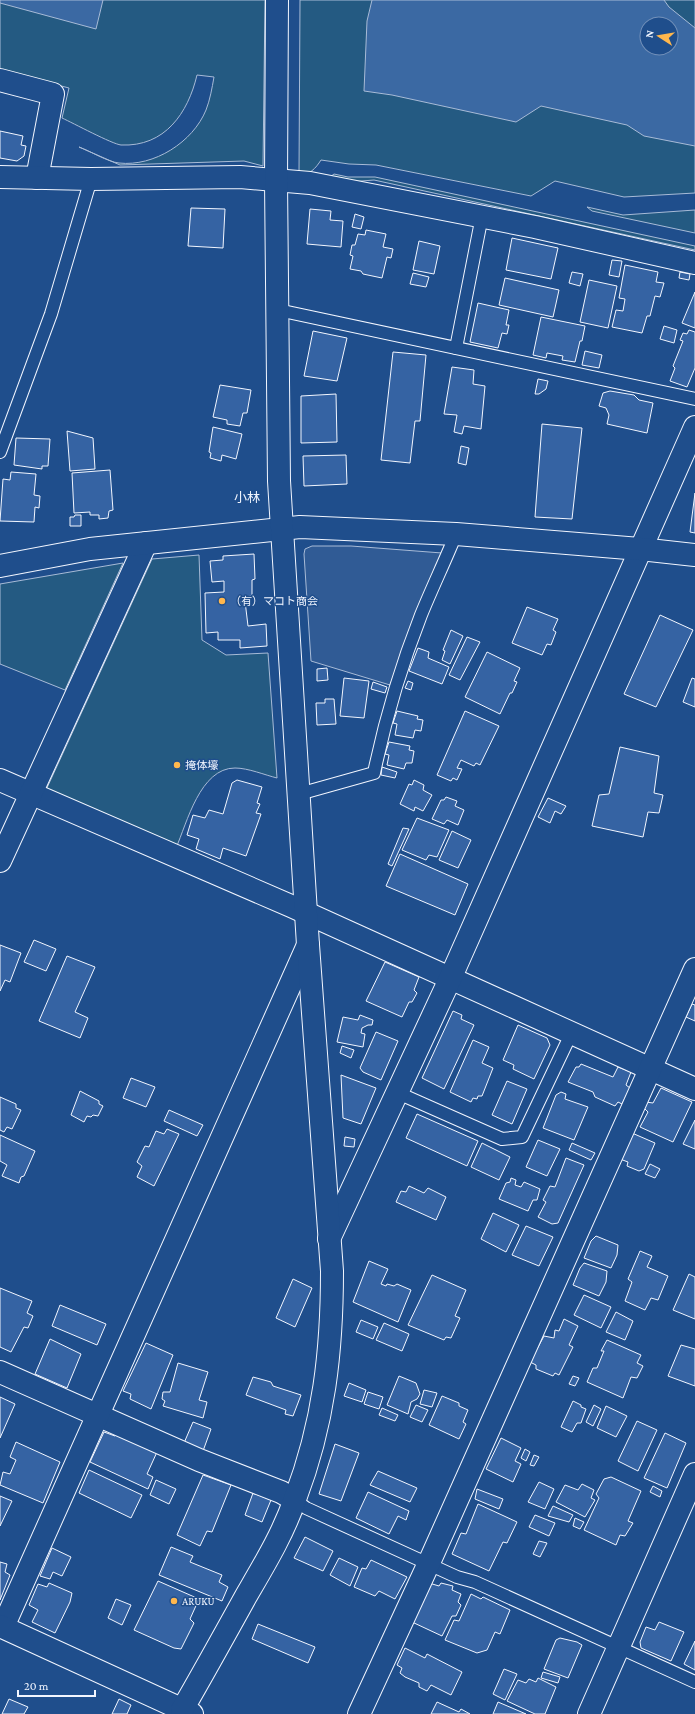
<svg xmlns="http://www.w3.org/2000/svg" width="695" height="1714" font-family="'Crimson Pro','Noto Sans JP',serif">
	<rect width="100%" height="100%" fill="#1f4e8c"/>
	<g fill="#245a82" stroke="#a8bbd7" fill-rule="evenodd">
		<path d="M0,0H265L263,166L244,161L120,165L79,147C90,151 108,162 119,163C154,167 193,142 206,110C210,100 212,88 214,77L197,75C188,113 165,147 121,145C112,144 73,123 62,118L69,88L0,70Z"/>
		<path d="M300,0H695V193L624,197L555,181L531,196L376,165L349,164L321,160C316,168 309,176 299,174ZM647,24H671V48H647Z"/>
		<polygon points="334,174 348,177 375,177 695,246 695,250 374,180 349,182 330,177"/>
		<polygon points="587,207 623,215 695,210 695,233 592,211"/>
		<path d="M199,555L202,640L226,655L268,653L277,778C265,775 248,768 235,768C200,768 187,823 176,848L46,790L152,559Z"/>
		<polygon points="123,563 65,690 0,664 0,584"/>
	</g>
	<polygon fill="#305b95" stroke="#a8bbd7" points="312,546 351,546 442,553 416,613 390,685 311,661 304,554 305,549"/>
	<g fill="#3b69a3" stroke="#a8bbd7" fill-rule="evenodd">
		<polygon points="0,0 103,0 96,29 0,3"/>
		<path d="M372,0H664L669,7L695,28V146L644,136L627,125L541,106L516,122L392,95L364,91L367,21ZM647,24H671V48H647Z"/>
	</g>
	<g fill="#3563a3" stroke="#f2f6ff">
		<polygon points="0,131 23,136 21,145 26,146 24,156 17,161 0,158"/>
		<polygon points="191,208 225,209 223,248 188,246"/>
		<polygon points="310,209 331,211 330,220 343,221 341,247 307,244"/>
		<polygon points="355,214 364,217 361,229 352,227"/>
		<polygon points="366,230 386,234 383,247 393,249 391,258 387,257 382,278 363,274 361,271 350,269 353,256 350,255 352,245 355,245 358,234 365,235"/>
		<polygon points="512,238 558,248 551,279 506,270"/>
		<polygon points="419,241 440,246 434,274 413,270"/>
		<polygon points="612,260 622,261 619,277 609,275"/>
		<polygon points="625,265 658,272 656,282 664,283 660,297 655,296 650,316 647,316 642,333 612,327 616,310 623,311 625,299 619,298"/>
		<polygon points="572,272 583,274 580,286 569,283"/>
		<polygon points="680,272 690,274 689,280 679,278"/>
		<polygon points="413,273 429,277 426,287 410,284"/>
		<polygon points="505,278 559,290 553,317 499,305"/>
		<polygon points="589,280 617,286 608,328 580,322"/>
		<polygon points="695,292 695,328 682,323"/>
		<polygon points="478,303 509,310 506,325 509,325 507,334 502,333 498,348 470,342"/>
		<polygon points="541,317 585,326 582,341 580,341 575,362 562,360 563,356 547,353 546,358 533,355"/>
		<polygon points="664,326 677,330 674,343 660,339"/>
		<polygon points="689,330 695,332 695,368 687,387 670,381 675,368 673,366 683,341 680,340 683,333 687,334"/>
		<polygon points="313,331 347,338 337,381 304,376"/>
		<polygon points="585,351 602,355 599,368 582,365"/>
		<polygon points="393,352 426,355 420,421 415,421 410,463 381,460"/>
		<polygon points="452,367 474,370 473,384 485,386 481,429 464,426 462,434 454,432 457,415 444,414"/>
		<polygon points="538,379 548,381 546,389 539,394 535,394"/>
		<polygon points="220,385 251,390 247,413 243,413 240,426 227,424 227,420 213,417"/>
		<polygon points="610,391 634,395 639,400 653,403 647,433 607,424 609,415 606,408 599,406 603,393"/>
		<polygon points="336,394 337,442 301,443 301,396"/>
		<polygon points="542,424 582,428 572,519 535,517"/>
		<polygon points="213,427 242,434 236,459 222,455 221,461 210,458 211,453 209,452"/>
		<polygon points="67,431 93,438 95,469 70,471"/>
		<polygon points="16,438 50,439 48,466 42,466 42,469 14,465"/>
		<polygon points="461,446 469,448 466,465 458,463"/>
		<polygon points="346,455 347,484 304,486 303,456"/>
		<polygon points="110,470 113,510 109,511 108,518 99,519 99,515 90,515 90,512 74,513 72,473"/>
		<polygon points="11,472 36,474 34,495 40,496 39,508 35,507 34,522 0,521 3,479 10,480"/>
		<polygon points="695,493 695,533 690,532"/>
		<polygon points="75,515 81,515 81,526 70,526 70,517 74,517"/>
		<polygon points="254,554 255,579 252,580 252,596 239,598 239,602 245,601 248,626 266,624 267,646 240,648 240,640 218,640 218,632 206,633 205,593 224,592 224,581 212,582 210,561 223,560 223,556"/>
		<polygon points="527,607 558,619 553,630 556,632 551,645 547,644 542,655 512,643"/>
		<polygon points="660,615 693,630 656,707 624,694"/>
		<polygon points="451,630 463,636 450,664 442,660 445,651 443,650"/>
		<polygon points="467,637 480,642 460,680 449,675"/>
		<polygon points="418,648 429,652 428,658 449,667 442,684 409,671"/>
		<polygon points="487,652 520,668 514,681 517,682 512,693 510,693 500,714 465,697"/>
		<polygon points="327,668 328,680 317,681 317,669"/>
		<polygon points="344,678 369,681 364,718 340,716"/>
		<polygon points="692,678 695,679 695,707 683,702"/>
		<polygon points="408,681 413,683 411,690 405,688"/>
		<polygon points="373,682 387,687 385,693 371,689"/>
		<polygon points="325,699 334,699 336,724 317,725 316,703 325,703"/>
		<polygon points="397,711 418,716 417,719 423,720 421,731 415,730 413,738 395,735 397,724 393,723"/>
		<polygon points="465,711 499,726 480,765 476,763 474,766 461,760 457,768 462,769 457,780 453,778 451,781 437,775"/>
		<polygon points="389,742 410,746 409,750 414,751 412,763 406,763 404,769 387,765 389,755 385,754"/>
		<polygon points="620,747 659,756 654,793 663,795 659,813 648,812 643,837 592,826 599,795 609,794"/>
		<polygon points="382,767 397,772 395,778 381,775"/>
		<polygon points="237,780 262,787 257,803 260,804 256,813 261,814 246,856 223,848 220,859 196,849 199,839 187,835 193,815 205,818 209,810 223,814 232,783"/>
		<polygon points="414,780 424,785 423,790 432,795 423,811 415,807 414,811 400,804 409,784 412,785"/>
		<polygon points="446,797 457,801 455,806 464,810 458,825 447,820 444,824 432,819 441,800 444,800"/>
		<polygon points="548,798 566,806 561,814 555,811 550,823 538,817"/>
		<polygon points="417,818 449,830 437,857 429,855 426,860 402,850"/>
		<polygon points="403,828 409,829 392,866 388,864"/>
		<polygon points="452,831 471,840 458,868 439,860"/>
		<polygon points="400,854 468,884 455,915 386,886"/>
		<polygon points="34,940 56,949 46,971 24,962"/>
		<polygon points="0,945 21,953 10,982 5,980 0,991"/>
		<polygon points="67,956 95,967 75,1012 88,1018 80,1038 39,1021"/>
		<polygon points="385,962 419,977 414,990 417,993 412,1002 409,1002 402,1017 366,1001"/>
		<polygon points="692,1004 695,1005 695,1021 686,1017"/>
		<polygon points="453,1011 462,1015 461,1019 474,1025 444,1089 422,1078"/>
		<polygon points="360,1015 373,1020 372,1025 368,1025 362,1028 361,1033 365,1034 363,1047 337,1042 343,1017 358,1020"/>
		<polygon points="518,1025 547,1038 550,1045 534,1079 513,1069 514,1065 503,1060"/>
		<polygon points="376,1032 398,1041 381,1080 363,1072 360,1068"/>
		<polygon points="473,1040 489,1047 482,1063 493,1068 482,1096 478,1096 477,1099 473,1098 471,1102 450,1092"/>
		<polygon points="342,1046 354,1050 351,1058 340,1053"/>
		<polygon points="581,1064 613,1077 618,1067 631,1072 626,1085 630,1088 622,1104 618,1102 615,1106 595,1097 593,1092 568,1082 576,1067 579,1067"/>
		<polygon points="341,1075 376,1088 361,1124 343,1118"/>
		<polygon points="131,1078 155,1087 146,1107 123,1098"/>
		<polygon points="507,1081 527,1089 512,1124 492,1115"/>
		<polygon points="661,1088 692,1102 673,1142 640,1127 648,1112 644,1108 646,1102 653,1103"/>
		<polygon points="80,1091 99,1101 99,1104 103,1106 98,1116 93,1115 91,1117 87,1116 84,1122 71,1115"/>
		<polygon points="561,1092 566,1094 565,1099 588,1107 574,1140 543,1128 556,1095"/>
		<polygon points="0,1097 16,1104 16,1108 21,1110 12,1129 7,1127 4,1132 0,1130"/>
		<polygon points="169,1110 203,1125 197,1136 164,1121"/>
		<polygon points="417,1114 478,1141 467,1166 406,1138"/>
		<polygon points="695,1120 695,1149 683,1144"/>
		<polygon points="167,1129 179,1134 154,1186 137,1177 142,1166 137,1162 145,1146 149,1147 156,1131 164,1134"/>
		<polygon points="632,1133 655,1143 644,1169 639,1171 627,1166 628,1162 620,1159"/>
		<polygon points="0,1135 35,1151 24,1176 21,1177 19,1183 2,1176 7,1165 0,1161"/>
		<polygon points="345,1137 355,1139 354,1147 344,1146"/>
		<polygon points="538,1140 560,1149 547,1176 526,1167"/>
		<polygon points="482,1143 510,1157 499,1180 471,1167"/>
		<polygon points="572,1143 595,1153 591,1160 569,1150"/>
		<polygon points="566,1158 584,1165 558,1223 552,1224 538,1217 546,1202 543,1200 550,1186 555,1187"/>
		<polygon points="650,1164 660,1169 655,1178 645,1174"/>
		<polygon points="511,1178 516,1180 515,1185 521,1187 524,1182 540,1189 537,1200 533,1200 528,1211 499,1199 506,1183 510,1182"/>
		<polygon points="409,1186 424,1193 428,1188 446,1197 436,1220 396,1202 401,1191 406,1192"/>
		<polygon points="493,1213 519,1225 506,1252 481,1239"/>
		<polygon points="526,1226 553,1237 539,1266 512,1255"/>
		<polygon points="596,1236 618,1245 617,1255 611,1268 584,1258 591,1241"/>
		<polygon points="640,1251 652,1256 647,1267 668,1276 658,1300 651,1298 645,1310 625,1301 632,1282 628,1279"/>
		<polygon points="369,1261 388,1269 381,1284 386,1286 387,1284 394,1286 397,1284 411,1290 398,1322 353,1302"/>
		<polygon points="584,1263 607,1271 606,1282 599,1296 573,1285 580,1268"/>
		<polygon points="689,1274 695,1277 695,1319 673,1310"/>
		<polygon points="432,1275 466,1290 455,1316 460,1318 451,1338 446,1337 444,1340 408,1325"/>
		<polygon points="293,1279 312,1288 295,1327 276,1318"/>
		<polygon points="0,1288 32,1301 27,1313 33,1316 28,1328 24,1327 11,1352 0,1347"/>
		<polygon points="584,1295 611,1307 601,1328 574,1315"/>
		<polygon points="60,1305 106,1324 97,1345 52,1326"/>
		<polygon points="616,1312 633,1321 625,1340 606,1332"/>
		<polygon points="564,1319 578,1326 569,1345 573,1347 559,1375 555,1373 553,1376 536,1369 536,1365 530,1362 544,1336 554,1338 555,1330 559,1331"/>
		<polygon points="361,1320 378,1327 373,1339 356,1332"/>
		<polygon points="384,1323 409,1334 402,1351 376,1340"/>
		<polygon points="50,1339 81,1354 67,1388 35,1374"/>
		<polygon points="607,1340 641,1355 637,1363 643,1366 637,1378 631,1377 623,1398 587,1382 593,1368 597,1368 604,1351 601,1351"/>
		<polygon points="146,1343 173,1355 151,1409 130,1399 131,1394 123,1391"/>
		<polygon points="681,1345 695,1349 695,1386 668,1376"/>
		<polygon points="178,1363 208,1372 199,1400 207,1402 203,1418 163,1406 165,1401 162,1399 163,1392 170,1392"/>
		<polygon points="399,1376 416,1383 420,1394 417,1399 411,1402 408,1414 387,1405"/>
		<polygon points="573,1376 579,1378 575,1386 569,1384"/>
		<polygon points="253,1377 271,1382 273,1386 301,1395 293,1416 285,1414 286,1410 246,1395"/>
		<polygon points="349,1383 366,1390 362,1402 344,1396"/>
		<polygon points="424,1390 437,1393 432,1407 420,1404"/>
		<polygon points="368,1392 383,1397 379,1409 364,1404"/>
		<polygon points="442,1396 459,1403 459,1406 468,1410 463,1422 466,1424 459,1439 429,1425"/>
		<polygon points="0,1397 15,1404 0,1438"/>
		<polygon points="573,1401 581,1405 581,1407 586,1409 581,1423 577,1423 572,1432 561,1427"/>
		<polygon points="416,1405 428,1410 422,1422 410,1417"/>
		<polygon points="594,1405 601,1409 593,1426 586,1422"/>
		<polygon points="606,1406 627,1416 616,1437 597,1428"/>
		<polygon points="382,1408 398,1415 395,1421 379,1415"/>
		<polygon points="637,1421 657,1430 638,1471 618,1461"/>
		<polygon points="193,1422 211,1429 203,1451 184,1443"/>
		<polygon points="104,1432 115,1436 117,1434 157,1452 147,1474 153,1477 148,1489 90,1462"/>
		<polygon points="665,1433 686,1443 667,1488 644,1478"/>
		<polygon points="501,1438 521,1448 515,1461 521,1464 513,1482 486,1469"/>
		<polygon points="16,1442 60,1462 43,1503 0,1485 3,1472 10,1474 16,1460 10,1457"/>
		<polygon points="335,1444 359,1453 341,1501 319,1494"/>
		<polygon points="525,1449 530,1452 526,1461 521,1458"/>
		<polygon points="534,1455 539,1457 534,1466 530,1465"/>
		<polygon points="89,1470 142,1495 131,1518 79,1493"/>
		<polygon points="378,1471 417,1488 410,1502 370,1485"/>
		<polygon points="203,1475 231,1485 212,1532 207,1531 200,1546 177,1535"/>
		<polygon points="611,1477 641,1491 628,1521 633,1523 625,1536 620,1535 616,1545 584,1530 599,1498 596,1494 604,1479"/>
		<polygon points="156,1480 176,1489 169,1504 150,1495"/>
		<polygon points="539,1482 554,1489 545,1509 528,1502"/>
		<polygon points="582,1484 594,1490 591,1498 595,1500 585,1517 556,1502 565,1485 578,1490"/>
		<polygon points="653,1486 662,1491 660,1497 650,1492"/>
		<polygon points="477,1489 503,1499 499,1509 475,1499"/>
		<polygon points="368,1492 409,1511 406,1520 398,1516 389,1534 356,1518"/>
		<polygon points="253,1493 271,1500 262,1522 245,1515"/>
		<polygon points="0,1496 12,1501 0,1526"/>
		<polygon points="478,1504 517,1522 507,1543 503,1542 489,1571 452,1554 461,1533 466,1534"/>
		<polygon points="553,1506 573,1515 569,1522 548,1516"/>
		<polygon points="535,1515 555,1523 549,1536 529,1527"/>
		<polygon points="575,1518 584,1522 580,1529 573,1526"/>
		<polygon points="305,1537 333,1551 323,1571 294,1558"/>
		<polygon points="539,1541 547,1543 540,1557 533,1554"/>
		<polygon points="171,1547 193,1556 190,1562 222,1575 219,1582 228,1587 222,1601 159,1575"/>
		<polygon points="52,1548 71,1557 62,1576 53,1572 50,1579 40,1576"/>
		<polygon points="339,1558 358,1567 350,1586 330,1575"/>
		<polygon points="371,1560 407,1577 395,1599 379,1591 375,1596 354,1587 362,1568 366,1569"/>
		<polygon points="0,1562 7,1564 5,1572 10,1575 0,1600"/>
		<polygon points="158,1581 199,1599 190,1619 194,1623 181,1649 174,1648 134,1630"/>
		<polygon points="49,1583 72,1593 70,1602 55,1633 32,1622 38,1610 29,1605 38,1584 47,1587"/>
		<polygon points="429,1583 439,1586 441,1583 453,1586 452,1590 461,1594 458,1602 461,1605 456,1616 452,1616 442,1636 412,1622"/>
		<polygon points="471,1594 481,1599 483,1597 510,1610 500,1634 495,1632 487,1650 477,1653 445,1640 454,1620 459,1621"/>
		<polygon points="116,1599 131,1605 122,1625 108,1618"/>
		<polygon points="659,1622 684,1632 671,1661 641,1648 640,1642 646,1627 655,1630"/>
		<polygon points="258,1624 315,1647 308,1663 252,1639"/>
		<polygon points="560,1638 577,1642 582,1645 568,1678 544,1669 556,1640"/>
		<polygon points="695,1641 695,1670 684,1664"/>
		<polygon points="405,1648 425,1658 427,1654 462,1672 451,1695 431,1685 427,1691 419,1687 419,1683 405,1677 400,1673 402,1668 397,1665"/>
		<polygon points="504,1669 517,1674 505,1700 493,1694"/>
		<polygon points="543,1672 560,1677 558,1683 541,1678"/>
		<polygon points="538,1678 556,1687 545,1714 535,1714 507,1701 518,1680 526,1683 529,1679 536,1682"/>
		<polygon points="9,1699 28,1707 24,1714 2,1714"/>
		<polygon points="119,1699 131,1705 127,1714 112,1714"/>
		<polygon points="437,1702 459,1712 461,1709 470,1714 431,1714"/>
		<polygon points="498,1702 526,1714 493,1714"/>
	</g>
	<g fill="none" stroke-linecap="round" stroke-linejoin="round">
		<g stroke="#f2f6ff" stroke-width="14">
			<g id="lane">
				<polyline points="278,310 695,399"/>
				<polyline points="456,348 482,216"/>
				<polyline points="0,452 51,314 91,179"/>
				<path d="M299,794L374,773C385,720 401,666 421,615C432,588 445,561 456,534"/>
				<polyline points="398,1093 502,1139 522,1137 571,1034"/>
				<polyline points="295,1500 306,1508 457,1577 475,1582 695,1682"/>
			</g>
		</g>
		<g stroke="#f2f6ff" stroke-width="24">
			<g id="street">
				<polyline points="0,80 53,94 37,178"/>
				<polyline points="0,177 91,179 240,177 310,183 535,227 695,263"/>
				<polyline points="0,780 291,906 695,1089"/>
				<polyline points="0,861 146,543"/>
				<polyline points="329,1239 450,979 695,427"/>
				<polyline points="0,1372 199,1460 281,1492 295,1500"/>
				<polyline points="3,1627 308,945"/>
				<polyline points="359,1714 428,1565 695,969"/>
				<polyline points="589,1714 695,1474"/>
			</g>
		</g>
		<g stroke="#f2f6ff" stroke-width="24">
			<g id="secondary">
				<polyline points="0,566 90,549 300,527 456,534 640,549 695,555"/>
				<polyline points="0,1626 192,1714"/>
				<path d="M182,1710C204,1672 225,1634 246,1596C264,1565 283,1534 295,1499C324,1423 332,1351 332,1271L308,945L279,481L276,181L277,0"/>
			</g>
		</g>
		<use href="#lane" stroke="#1f4e8c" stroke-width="12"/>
		<use href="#street" stroke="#1f4e8c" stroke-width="22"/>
		<use href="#secondary" stroke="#1f4e8c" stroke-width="22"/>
	</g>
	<g fill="#ffb74d" stroke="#1f4e8c" stroke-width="1.5">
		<circle cx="222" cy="601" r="4"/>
		<circle cx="177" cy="765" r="4"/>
		<circle cx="174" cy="1601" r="4"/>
	</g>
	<g text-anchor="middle" stroke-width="3" stroke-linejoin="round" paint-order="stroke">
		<g font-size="11" fill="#f2f6ff" stroke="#1f4e8c" text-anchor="start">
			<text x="230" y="605">（有）マコト商会</text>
			<text x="185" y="769">掩体壕</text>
			<text x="182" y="1605">ARUKU</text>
		</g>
		<g font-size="13" fill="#f2f6ff" stroke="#1f4e8c">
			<text x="247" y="502">小林</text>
		</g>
	</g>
	<g transform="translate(659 36) rotate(282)"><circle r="19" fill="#1f4e8c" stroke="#7391ba"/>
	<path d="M0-3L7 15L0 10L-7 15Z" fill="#ffb74d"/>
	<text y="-6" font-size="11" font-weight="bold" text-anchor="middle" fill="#f2f6ff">N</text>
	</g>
	<path d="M18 1690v6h77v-6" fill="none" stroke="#f2f6ff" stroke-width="2"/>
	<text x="24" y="1690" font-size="12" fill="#f2f6ff" stroke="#1f4e8c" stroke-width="3" paint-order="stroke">20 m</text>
</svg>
